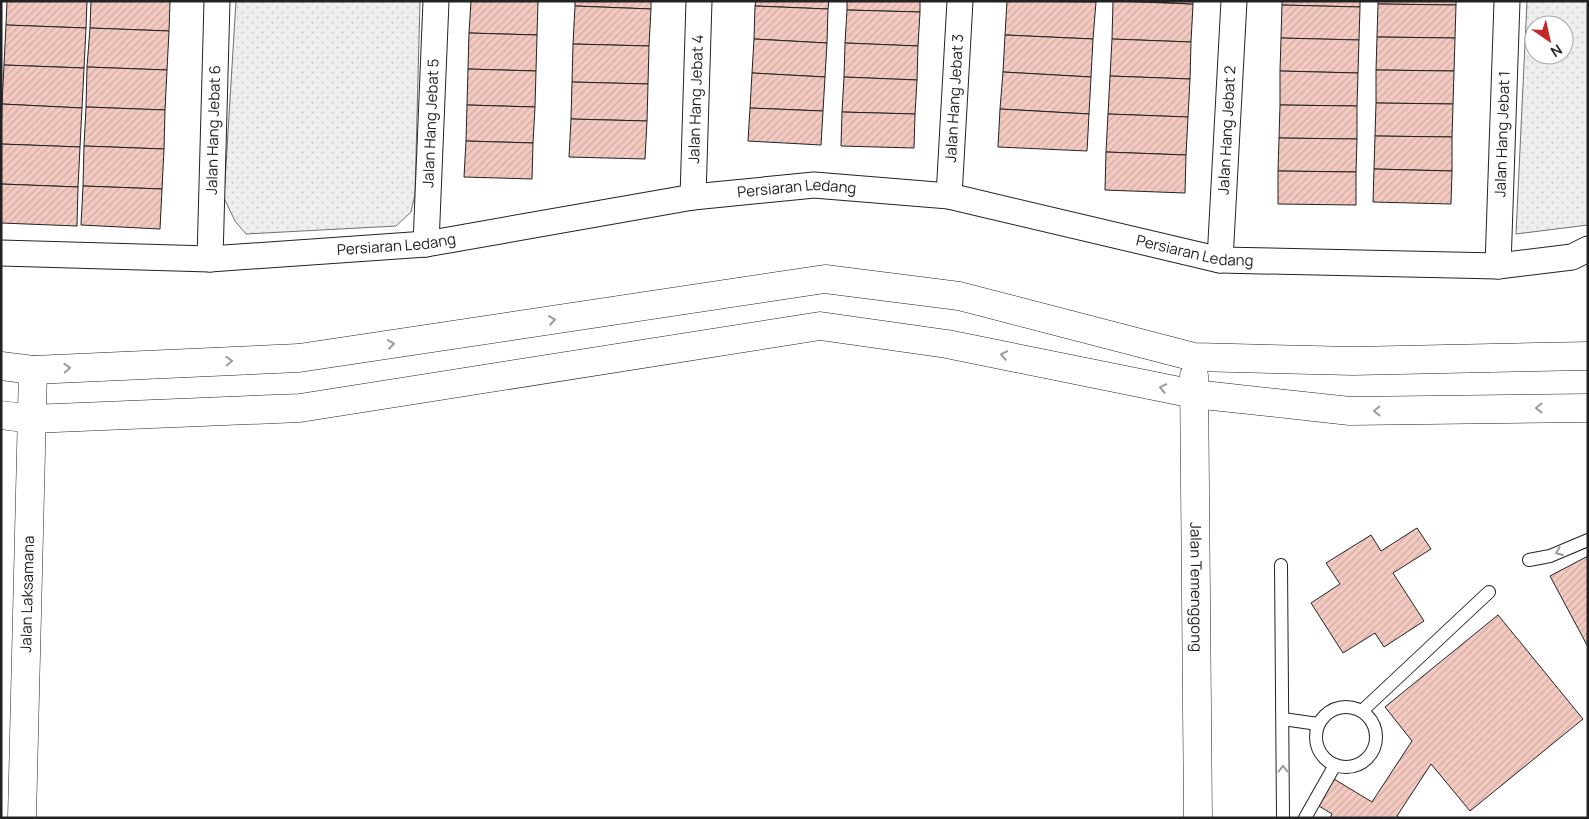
<svg xmlns="http://www.w3.org/2000/svg" width="1589" height="819" font-family="Manrope,sans-serif">
	<defs>
		<pattern id="park-dots" width="8" height="8" patternUnits="userSpaceOnUse" patternTransform="scale(1.25)"><rect width="8" height="8" fill="#eee"/><path d="M2 2h.1M6 6h.1" fill="none" stroke="#ccc" stroke-width="1.8" stroke-linecap="round"/></pattern>
		<pattern id="building-hatch" width="6" height="6" patternUnits="userSpaceOnUse" patternTransform="scale(1.25)"><rect width="6" height="6" fill="#f3c9c0"/><path d="M-1 1l2-2M0 6l6-6M5 7l2-2" fill="none" stroke="#d0aca5"/></pattern>
	</defs>
	<rect width="100%" height="100%" fill="#fff"/>
	<g fill="url(#park-dots)" stroke="#6f6f6f" fill-rule="evenodd">
		<polygon points="236,1 420,1 415,194 411,212 396,226 246,234 235,221 224,198"/>
		<path d="M1527,1H1588V225L1516,234ZM1534,25H1564V55H1534Z"/>
	</g>
	<g fill="url(#building-hatch)" stroke="#222">
		<polygon points="7,1 87,1 86,28 6,25"/>
		<polygon points="91,1 170,1 169,31 90,28"/>
		<polygon points="471,1 538,1 537,35 469,33"/>
		<polygon points="575,1 651,1 651,9 575,6"/>
		<polygon points="756,1 829,1 828,9 755,6"/>
		<polygon points="847,1 920,1 920,12 847,10"/>
		<polygon points="1007,1 1096,2 1093,39 1005,35"/>
		<polygon points="1113,1 1193,4 1191,42 1112,39"/>
		<polygon points="1133,1 1193,1 1193,4"/>
		<polygon points="1282,1 1360,1 1360,7 1282,5"/>
		<polygon points="1378,1 1456,1 1456,5 1378,4"/>
		<polygon points="1378,4 1456,5 1455,38 1377,37"/>
		<polygon points="1282,5 1360,7 1359,40 1281,38"/>
		<polygon points="575,6 651,9 649,46 573,44"/>
		<polygon points="755,6 828,9 827,43 754,39"/>
		<polygon points="847,10 920,12 918,46 845,43"/>
		<polygon points="6,25 86,28 84,68 4,65"/>
		<polygon points="90,28 169,31 167,70 87,67"/>
		<polygon points="469,33 537,35 536,71 468,69"/>
		<polygon points="1005,35 1093,39 1091,77 1003,72"/>
		<polygon points="1377,37 1455,38 1454,71 1376,70"/>
		<polygon points="1281,38 1359,40 1358,73 1280,71"/>
		<polygon points="754,39 827,43 825,77 752,73"/>
		<polygon points="1112,39 1191,42 1190,79 1110,76"/>
		<polygon points="845,43 918,46 917,80 844,77"/>
		<polygon points="573,44 649,46 648,84 572,82"/>
		<polygon points="4,65 84,68 82,108 2,104"/>
		<polygon points="87,67 167,70 165,110 86,107"/>
		<polygon points="468,69 536,71 535,107 467,105"/>
		<polygon points="1376,70 1454,71 1453,104 1376,103"/>
		<polygon points="1280,71 1358,73 1357,106 1280,105"/>
		<polygon points="1003,72 1091,77 1089,114 1000,109"/>
		<polygon points="752,73 825,77 823,111 750,108"/>
		<polygon points="1110,76 1190,79 1188,117 1108,114"/>
		<polygon points="844,77 917,80 915,114 842,112"/>
		<polygon points="572,82 648,84 647,121 571,119"/>
		<polygon points="1376,103 1453,104 1452,137 1375,136"/>
		<polygon points="2,104 82,108 80,147 1,144"/>
		<polygon points="467,105 535,107 533,143 466,141"/>
		<polygon points="1280,105 1357,106 1357,139 1279,138"/>
		<polygon points="86,107 165,110 164,149 84,146"/>
		<polygon points="750,108 823,111 821,145 748,141"/>
		<polygon points="1000,109 1089,114 1087,151 998,147"/>
		<polygon points="842,112 915,114 914,148 841,146"/>
		<polygon points="1108,114 1188,117 1186,155 1106,152"/>
		<polygon points="571,119 647,121 645,159 569,157"/>
		<polygon points="1375,136 1452,137 1452,171 1374,169"/>
		<polygon points="1279,138 1357,139 1356,172 1278,171"/>
		<polygon points="466,141 533,143 532,179 464,177"/>
		<polygon points="1,144 80,147 78,187 1,184"/>
		<polygon points="84,146 164,149 162,189 83,186"/>
		<polygon points="1106,152 1186,155 1185,193 1105,190"/>
		<polygon points="1374,169 1452,171 1451,204 1373,202"/>
		<polygon points="1278,171 1356,172 1356,205 1278,204"/>
		<polygon points="1,184 78,187 77,226 1,223"/>
		<polygon points="83,186 162,189 160,229 81,225"/>
		<polygon points="1417,528 1431,549 1393,573 1424,621 1384,647 1375,633 1343,653 1311,603 1340,584 1326,563 1371,535 1381,551"/>
		<polygon points="1588,556 1588,647 1550,576"/>
		<polygon points="1498,615 1583,719 1470,811 1431,764 1397,816 1400,818 1330,818 1332,814 1319,806 1334,779 1372,802 1412,741 1385,707"/>
	</g>
	<g fill="none" stroke-linecap="round" stroke-linejoin="round">
		<g stroke="#222" stroke-width="14">
			<g id="lane">
				<polyline points="1529,560 1550,556 1588,540"/>
				<polyline points="1281,565 1283,818"/>
				<circle cx="1346" cy="737" r="30"/>
				<polyline points="1362,711 1489,592"/>
				<polyline points="1283,719 1318,724"/>
				<polyline points="1305,818 1335,765"/>
			</g>
		</g>
		<g stroke="#222" stroke-width="27">
			<g id="street">
				<path id="s1" d="M949,196L960,1"/>
				<path id="s2" d="M693,197L699,1"/>
				<path id="s3" d="M426,244L436,1"/>
				<path id="s4" d="M1,253L210,259L426,244L693,197L814,185L949,196L1220,260L1498,266L1572,257L1588,249"/>
				<path id="s5" d="M210,259L217,1"/>
				<path id="s6" d="M1220,260L1234,1"/>
				<path id="s7" d="M1498,266L1507,1"/>
			</g>
		</g>
		<g stroke="#222" stroke-width="29">
			<g id="secondary">
				<polyline points="1,366 33,370 299,358 825,279 959,296 1194,357 1353,361 1588,356"/>
				<path id="s8" d="M1194,376L1198,818"/>
				<polyline points="1,415 31,419 300,408 820,326 947,344 1194,394 1350,411 1588,408"/>
				<path id="s9" d="M22,818L33,370"/>
			</g>
		</g>
		<use href="#lane" stroke="#fff" stroke-width="12"/>
		<use href="#street" stroke="#fff" stroke-width="25"/>
		<use href="#secondary" stroke="#fff" stroke-width="28"/>
	</g>
	<defs><path id="oneway-chevron" d="M-2-3.5L2.5 0L-2 3.5" fill="none" stroke-width="1.6" stroke-linecap="round" stroke-linejoin="round" transform="scale(1.25)"/></defs>
	<g stroke="#9c9c9c">
		<use href="#oneway-chevron" transform="translate(552 320) rotate(-8)"/>
		<use href="#oneway-chevron" transform="translate(391 344) rotate(-8)"/>
		<use href="#oneway-chevron" transform="translate(1004 355) rotate(-169)"/>
		<use href="#oneway-chevron" transform="translate(229 361) rotate(-3)"/>
		<use href="#oneway-chevron" transform="translate(67 368) rotate(-3)"/>
		<use href="#oneway-chevron" transform="translate(1163 388) rotate(-169)"/>
		<use href="#oneway-chevron" transform="translate(1539 408) rotate(179)"/>
		<use href="#oneway-chevron" transform="translate(1377 411) rotate(179)"/>
		<use href="#oneway-chevron" transform="translate(1559 552) rotate(157)"/>
		<use href="#oneway-chevron" transform="translate(1283 769) rotate(-90)"/>
	</g>
	<g text-anchor="middle" stroke-width="4" stroke-linejoin="round" paint-order="stroke">
		<g font-size="15" fill="#222" stroke="#fff">
			<text dy="5" stroke="none"><textPath href="#s1" startOffset="98">Jalan Hang Jebat 3</textPath></text>
			<text dy="5" stroke="none"><textPath href="#s2" startOffset="98">Jalan Hang Jebat 4</textPath></text>
			<text dy="5" stroke="none"><textPath href="#s3" startOffset="121">Jalan Hang Jebat 5</textPath></text>
			<text dy="5" stroke="none"><textPath href="#s5" startOffset="129">Jalan Hang Jebat 6</textPath></text>
			<text dy="5" stroke="none"><textPath href="#s6" startOffset="130">Jalan Hang Jebat 2</textPath></text>
			<text dy="5" stroke="none"><textPath href="#s7" startOffset="132">Jalan Hang Jebat 1</textPath></text>
			<text dy="5" stroke="none"><textPath href="#s4" startOffset="801">Persiaran Ledang</textPath></text>
			<text dy="5" stroke="none"><textPath href="#s4" startOffset="396">Persiaran Ledang</textPath></text>
			<text dy="5" stroke="none"><textPath href="#s4" startOffset="1206">Persiaran Ledang</textPath></text>
			<text dy="5" stroke="none"><textPath href="#s8" startOffset="211">Jalan Temenggong</textPath></text>
			<text dy="5" stroke="none"><textPath href="#s9" startOffset="224">Jalan Laksamana</textPath></text>
		</g>
	</g>
	<rect width="1589" height="819" fill="none" stroke="#222222" stroke-width="5"/>
	<g transform="translate(1549 40) rotate(146)"><circle r="24" fill="#ffffff" stroke="#a7a7a7"/>
	<path d="M0-4L9 19L0 12L-9 19Z" fill="#c62828"/>
	<text y="-8" font-size="14" font-weight="bold" text-anchor="middle" fill="#222222">N</text>
	</g>
</svg>
